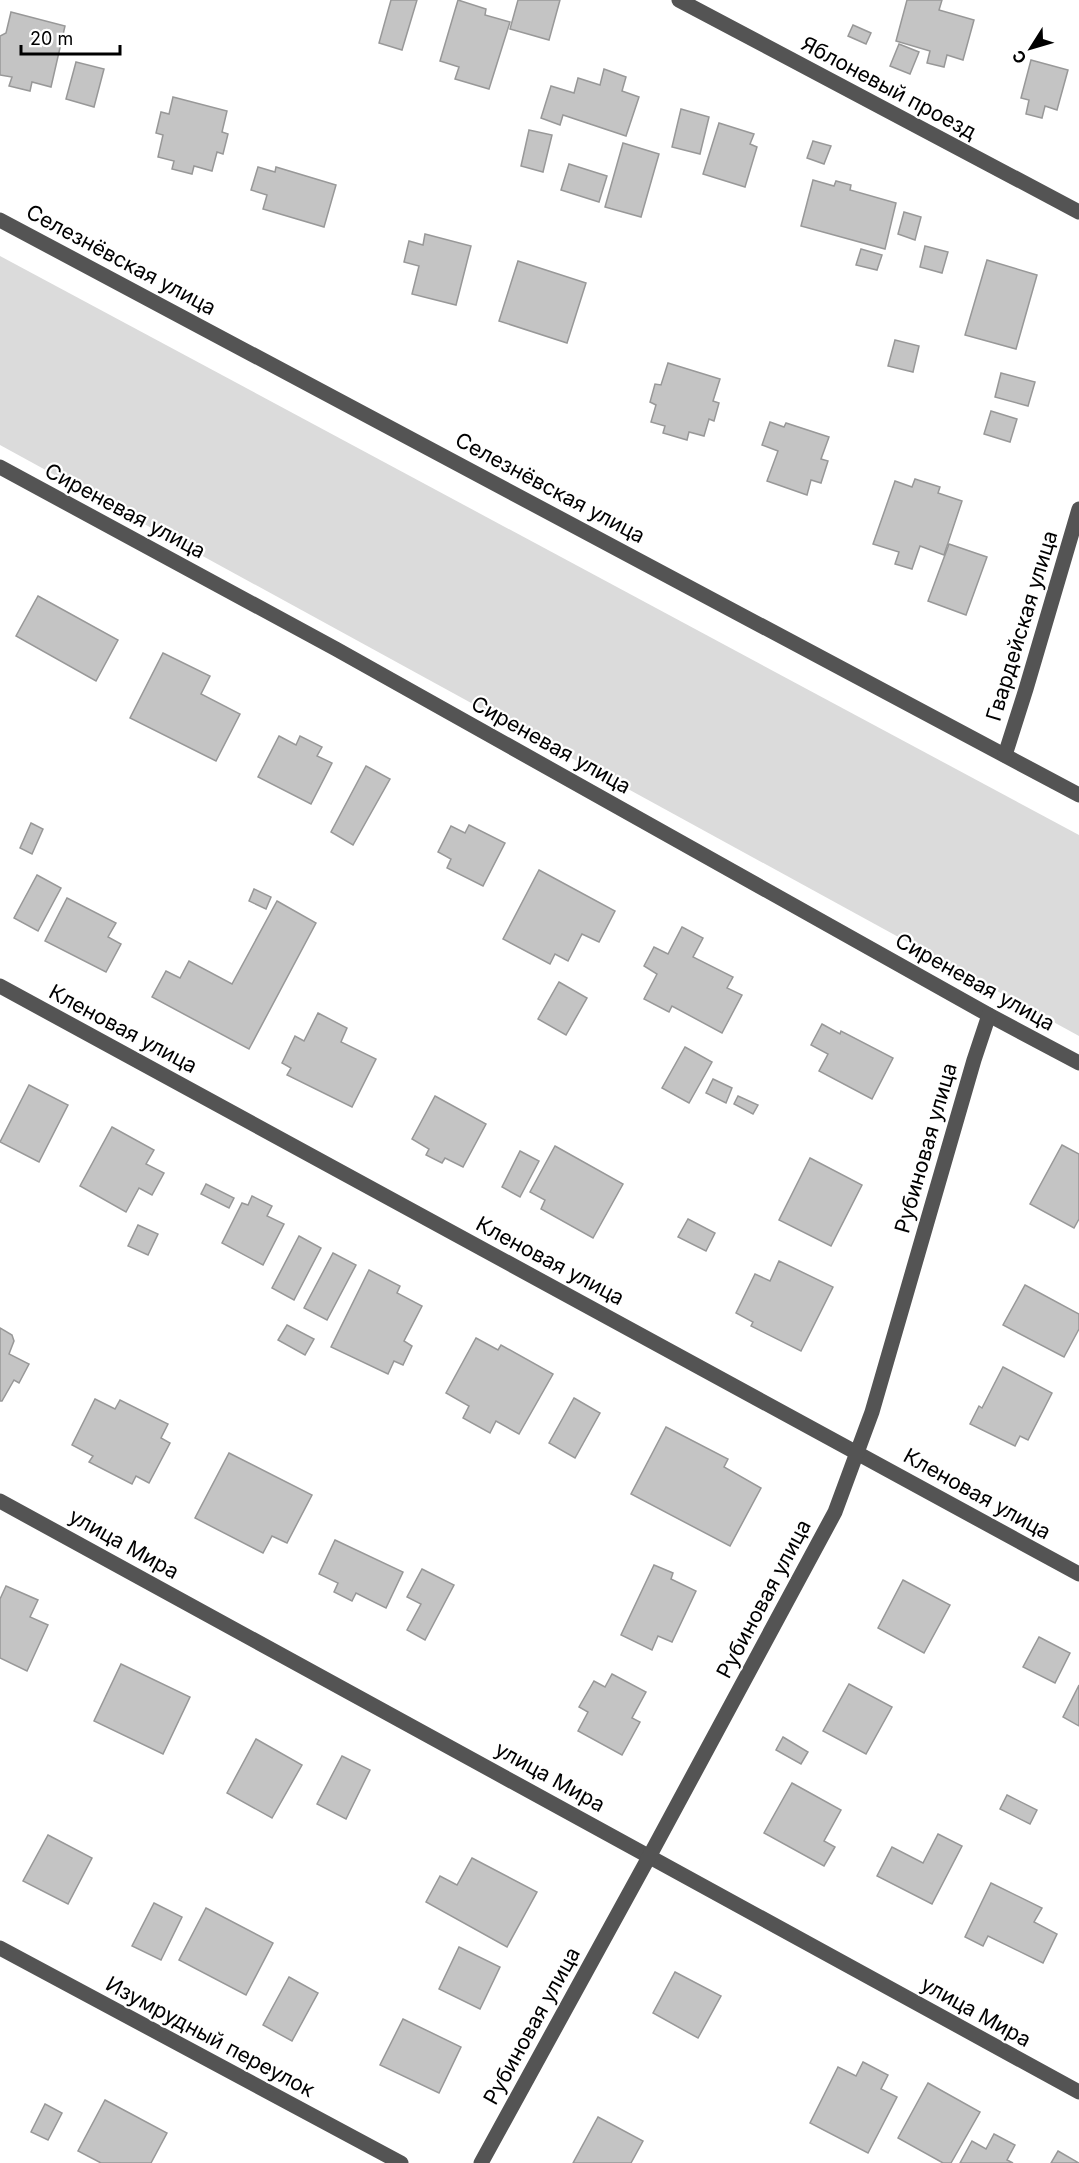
<svg xmlns="http://www.w3.org/2000/svg" width="1079" height="2163" font-family="Inter,sans-serif">
	<rect width="100%" height="100%" fill="#fff"/>
	<polygon fill="#dbdbdb" points="0,256 1079,835 1079,1036 0,445"/>
	<g fill="#c4c4c4" stroke="#989898" stroke-width="1.5">
		<polygon points="391,0 417,0 402,50 379,43"/>
		<polygon points="458,0 486,9 485,15 510,22 489,89 455,79 459,67 440,61"/>
		<polygon points="518,0 560,0 549,40 510,29"/>
		<polygon points="907,0 942,0 939,10 974,20 963,60 947,55 944,67 927,63 930,51 896,41"/>
		<polygon points="11,12 65,26 51,87 32,82 30,91 9,86 12,77 0,75 0,36 6,33"/>
		<polygon points="853,25 871,33 866,44 848,36"/>
		<polygon points="899,44 919,52 910,74 890,66"/>
		<polygon points="1031,60 1068,70 1057,110 1045,106 1042,118 1026,114 1029,100 1021,98"/>
		<polygon points="76,62 104,69 94,107 66,99"/>
		<polygon points="604,69 626,77 622,91 639,97 626,136 563,115 560,125 541,118 551,86 574,93 578,78 600,85"/>
		<polygon points="173,97 227,111 222,132 228,134 223,154 217,152 212,171 194,166 192,174 172,169 174,161 158,157 163,135 156,133 161,112 169,114"/>
		<polygon points="681,109 709,117 700,154 672,147"/>
		<polygon points="719,123 754,134 750,144 757,147 745,187 703,174"/>
		<polygon points="529,130 552,135 543,172 521,166"/>
		<polygon points="813,141 831,146 824,164 807,158"/>
		<polygon points="623,143 659,154 641,217 605,207"/>
		<polygon points="569,164 607,176 599,202 561,190"/>
		<polygon points="258,167 275,172 276,167 336,185 324,227 263,209 267,195 251,190"/>
		<polygon points="813,180 834,186 836,181 851,185 850,190 896,203 885,249 801,226"/>
		<polygon points="904,212 921,217 915,240 898,234"/>
		<polygon points="425,234 471,246 456,305 412,294 419,266 404,262 409,241 423,245"/>
		<polygon points="925,246 948,252 942,273 920,267"/>
		<polygon points="861,249 882,255 877,270 856,265"/>
		<polygon points="987,260 1037,275 1016,349 965,335"/>
		<polygon points="518,261 586,283 567,343 499,321"/>
		<polygon points="895,340 919,346 913,372 888,366"/>
		<polygon points="668,363 720,379 713,401 719,403 714,421 709,419 704,436 689,432 687,440 663,433 665,426 651,422 656,405 650,402 655,384 661,385"/>
		<polygon points="1001,373 1035,382 1028,406 995,397"/>
		<polygon points="991,411 1017,419 1010,442 984,434"/>
		<polygon points="770,422 784,427 786,423 829,437 821,459 828,461 821,483 811,480 807,495 767,481 778,451 762,445"/>
		<polygon points="915,479 940,487 938,493 962,501 944,555 920,546 912,569 895,564 899,552 873,544 895,481 912,487"/>
		<polygon points="949,544 987,557 966,615 928,601"/>
		<polygon points="38,596 118,640 96,681 16,636"/>
		<polygon points="163,653 210,676 201,694 240,714 216,761 130,718"/>
		<polygon points="279,736 296,745 300,736 322,747 317,756 332,763 311,804 258,777"/>
		<polygon points="366,766 390,779 353,845 331,832"/>
		<polygon points="31,823 43,829 32,854 20,848"/>
		<polygon points="469,825 505,843 483,886 447,868 451,859 438,852 451,826 465,833"/>
		<polygon points="539,870 615,911 599,942 582,934 568,961 555,954 550,964 503,939"/>
		<polygon points="37,875 61,888 38,931 14,918"/>
		<polygon points="254,889 271,897 266,909 249,901"/>
		<polygon points="67,898 116,923 108,937 121,944 106,972 45,941"/>
		<polygon points="277,901 316,923 249,1049 152,997 166,971 180,978 189,961 232,984"/>
		<polygon points="682,927 703,938 693,957 733,977 727,988 742,995 722,1033 672,1006 669,1012 644,999 657,974 644,966 654,947 668,954"/>
		<polygon points="559,982 587,998 566,1035 538,1019"/>
		<polygon points="318,1013 347,1028 341,1042 376,1059 352,1107 287,1075 291,1068 282,1063 295,1036 304,1041"/>
		<polygon points="822,1024 840,1034 841,1031 893,1058 872,1099 819,1071 828,1054 811,1045"/>
		<polygon points="685,1047 712,1062 689,1103 662,1088"/>
		<polygon points="713,1079 732,1088 726,1103 706,1093"/>
		<polygon points="29,1085 68,1105 39,1162 0,1142"/>
		<polygon points="435,1096 486,1124 463,1167 445,1158 442,1163 426,1155 429,1149 412,1139"/>
		<polygon points="738,1096 758,1105 753,1114 734,1104"/>
		<polygon points="112,1127 154,1150 146,1164 164,1173 152,1195 139,1188 126,1212 80,1186"/>
		<polygon points="1062,1145 1079,1154 1079,1219 1074,1228 1030,1204"/>
		<polygon points="555,1146 623,1184 593,1238 541,1209 545,1200 530,1192"/>
		<polygon points="520,1151 539,1161 520,1197 502,1187"/>
		<polygon points="810,1158 862,1185 831,1246 779,1220"/>
		<polygon points="206,1184 234,1198 229,1208 201,1194"/>
		<polygon points="252,1196 272,1206 267,1216 284,1224 263,1265 222,1243 242,1203 248,1205"/>
		<polygon points="688,1219 715,1233 706,1251 678,1237"/>
		<polygon points="138,1225 158,1234 148,1255 128,1246"/>
		<polygon points="299,1236 321,1248 294,1300 272,1288"/>
		<polygon points="333,1253 356,1265 327,1320 304,1308"/>
		<polygon points="779,1261 833,1287 801,1351 751,1326 753,1322 736,1313 755,1274 770,1281"/>
		<polygon points="369,1270 400,1286 397,1293 422,1306 404,1341 412,1346 403,1365 394,1361 388,1374 331,1347"/>
		<polygon points="1025,1285 1079,1314 1079,1329 1064,1357 1003,1325"/>
		<polygon points="287,1325 314,1339 305,1355 278,1340"/>
		<polygon points="0,1328 12,1335 14,1341 9,1354 29,1364 19,1383 14,1380 2,1401 0,1401"/>
		<polygon points="476,1338 498,1350 501,1345 553,1374 519,1434 496,1421 490,1433 463,1418 469,1406 446,1393"/>
		<polygon points="1003,1367 1052,1393 1028,1440 1020,1436 1015,1446 970,1424 979,1406 982,1408"/>
		<polygon points="574,1398 600,1413 575,1458 549,1443"/>
		<polygon points="95,1399 115,1409 120,1400 168,1424 161,1438 170,1443 149,1483 136,1476 132,1484 89,1462 93,1456 72,1445"/>
		<polygon points="666,1427 728,1459 724,1467 761,1488 730,1546 631,1494"/>
		<polygon points="229,1453 312,1495 287,1543 272,1536 263,1553 195,1518"/>
		<polygon points="335,1540 403,1572 386,1608 356,1593 352,1601 334,1592 338,1583 319,1574"/>
		<polygon points="654,1565 673,1573 671,1579 696,1591 672,1642 658,1636 652,1650 621,1635"/>
		<polygon points="422,1569 454,1585 425,1640 407,1630 421,1604 407,1597"/>
		<polygon points="903,1580 950,1605 924,1653 878,1628"/>
		<polygon points="6,1586 38,1600 30,1617 48,1625 27,1671 0,1658 0,1599"/>
		<polygon points="1039,1637 1070,1653 1055,1683 1023,1667"/>
		<polygon points="121,1664 190,1697 163,1754 94,1721"/>
		<polygon points="612,1674 646,1692 632,1718 640,1722 622,1755 578,1731 588,1712 579,1707 594,1681 605,1687"/>
		<polygon points="849,1684 892,1707 866,1754 823,1731"/>
		<polygon points="1079,1685 1079,1726 1063,1717"/>
		<polygon points="783,1737 808,1752 801,1764 776,1750"/>
		<polygon points="256,1739 302,1765 272,1818 227,1793"/>
		<polygon points="342,1756 370,1770 346,1819 317,1804"/>
		<polygon points="792,1783 841,1810 824,1841 835,1847 824,1866 764,1833"/>
		<polygon points="1007,1795 1037,1810 1030,1824 1000,1809"/>
		<polygon points="938,1834 962,1846 932,1904 877,1876 892,1847 923,1863"/>
		<polygon points="48,1835 92,1858 68,1904 23,1881"/>
		<polygon points="472,1858 537,1892 507,1947 426,1902 440,1876 457,1885"/>
		<polygon points="991,1883 1042,1908 1034,1922 1057,1934 1043,1963 988,1936 983,1946 965,1937"/>
		<polygon points="154,1903 182,1917 161,1960 132,1946"/>
		<polygon points="206,1908 273,1943 246,1995 179,1960"/>
		<polygon points="459,1947 500,1967 480,2009 439,1989"/>
		<polygon points="675,1972 721,1996 698,2038 653,2013"/>
		<polygon points="289,1977 318,1993 292,2041 263,2025"/>
		<polygon points="403,2019 461,2047 439,2093 380,2065"/>
		<polygon points="863,2062 888,2075 881,2089 897,2097 868,2153 810,2123 838,2067 856,2076"/>
		<polygon points="928,2083 980,2112 951,2163 943,2163 898,2138"/>
		<polygon points="105,2100 167,2133 151,2163 101,2163 78,2151"/>
		<polygon points="45,2104 62,2113 48,2140 31,2132"/>
		<polygon points="598,2117 643,2141 631,2163 573,2163"/>
		<polygon points="994,2134 1015,2145 1007,2160 1013,2163 960,2163 972,2141 986,2149"/>
		<polygon points="1058,2151 1079,2163 1051,2163"/>
	</g>
	<g fill="none" stroke-linecap="round" stroke-linejoin="round">
		<g stroke="#545454" stroke-width="15">
			<polyline points="679,0 1079,212"/>
			<polyline points="0,220 1079,795"/>
			<polyline points="0,467 336,649 989,1015 1079,1063"/>
			<polyline points="1005,755 1026,689 1079,509"/>
			<polyline points="0,986 1079,1574"/>
			<polyline points="0,1501 1079,2092"/>
			<polyline points="0,1948 401,2163"/>
			<polyline points="481,2163 649,1857 835,1512 872,1412 974,1060 989,1015"/>
		</g>
	</g>
	<g text-anchor="middle" stroke-width="4.5" stroke-linejoin="round" paint-order="stroke">
		<g font-size="21" fill="#000" stroke="#fff">
			<text transform="translate(889 88) rotate(28)" y="7">Яблоневый проезд</text>
			<text transform="translate(121 260) rotate(28)" y="7">Селезнёвская улица</text>
			<text transform="translate(550 488) rotate(28)" y="7">Селезнёвская улица</text>
			<text transform="translate(125 511) rotate(28)" y="7">Сиреневая улица</text>
			<text transform="translate(1022 626) rotate(-73)" y="7">Гвардейская улица</text>
			<text transform="translate(551 745) rotate(29)" y="7">Сиреневая улица</text>
			<text transform="translate(975 982) rotate(29)" y="7">Сиреневая улица</text>
			<text transform="translate(123 1029) rotate(28)" y="7">Кленовая улица</text>
			<text transform="translate(926 1148) rotate(-74)" y="7">Рубиновая улица</text>
			<text transform="translate(550 1261) rotate(28)" y="7">Кленовая улица</text>
			<text transform="translate(977 1494) rotate(29)" y="7">Кленовая улица</text>
			<text transform="translate(124 1544) rotate(29)" y="7">улица Мира</text>
			<text transform="translate(764 1599) rotate(-62)" y="7">Рубиновая улица</text>
			<text transform="translate(550 1777) rotate(29)" y="7">улица Мира</text>
			<text transform="translate(976 2012) rotate(29)" y="7">улица Мира</text>
			<text transform="translate(532 2026) rotate(-61)" y="7">Рубиновая улица</text>
			<text transform="translate(210 2037) rotate(28)" y="7">Изумрудный переулок</text>
		</g>
	</g>
	<g transform="translate(1031 48) rotate(233)" stroke="#ffffff" stroke-width="4.5" paint-order="stroke">
	<path d="M0-4.5L10 22L0 15L-10 22Z" fill="#000000"/>
	<text y="-9" font-size="16" font-weight="bold" text-anchor="middle" fill="#000000">С</text>
	</g>
	<path d="M21 45v9h99v-9" fill="none" stroke="#000000" stroke-width="3"/>
	<text x="30" y="45" font-size="18" fill="#000000" stroke="#ffffff" stroke-width="4.5" paint-order="stroke">20 m</text>
</svg>
